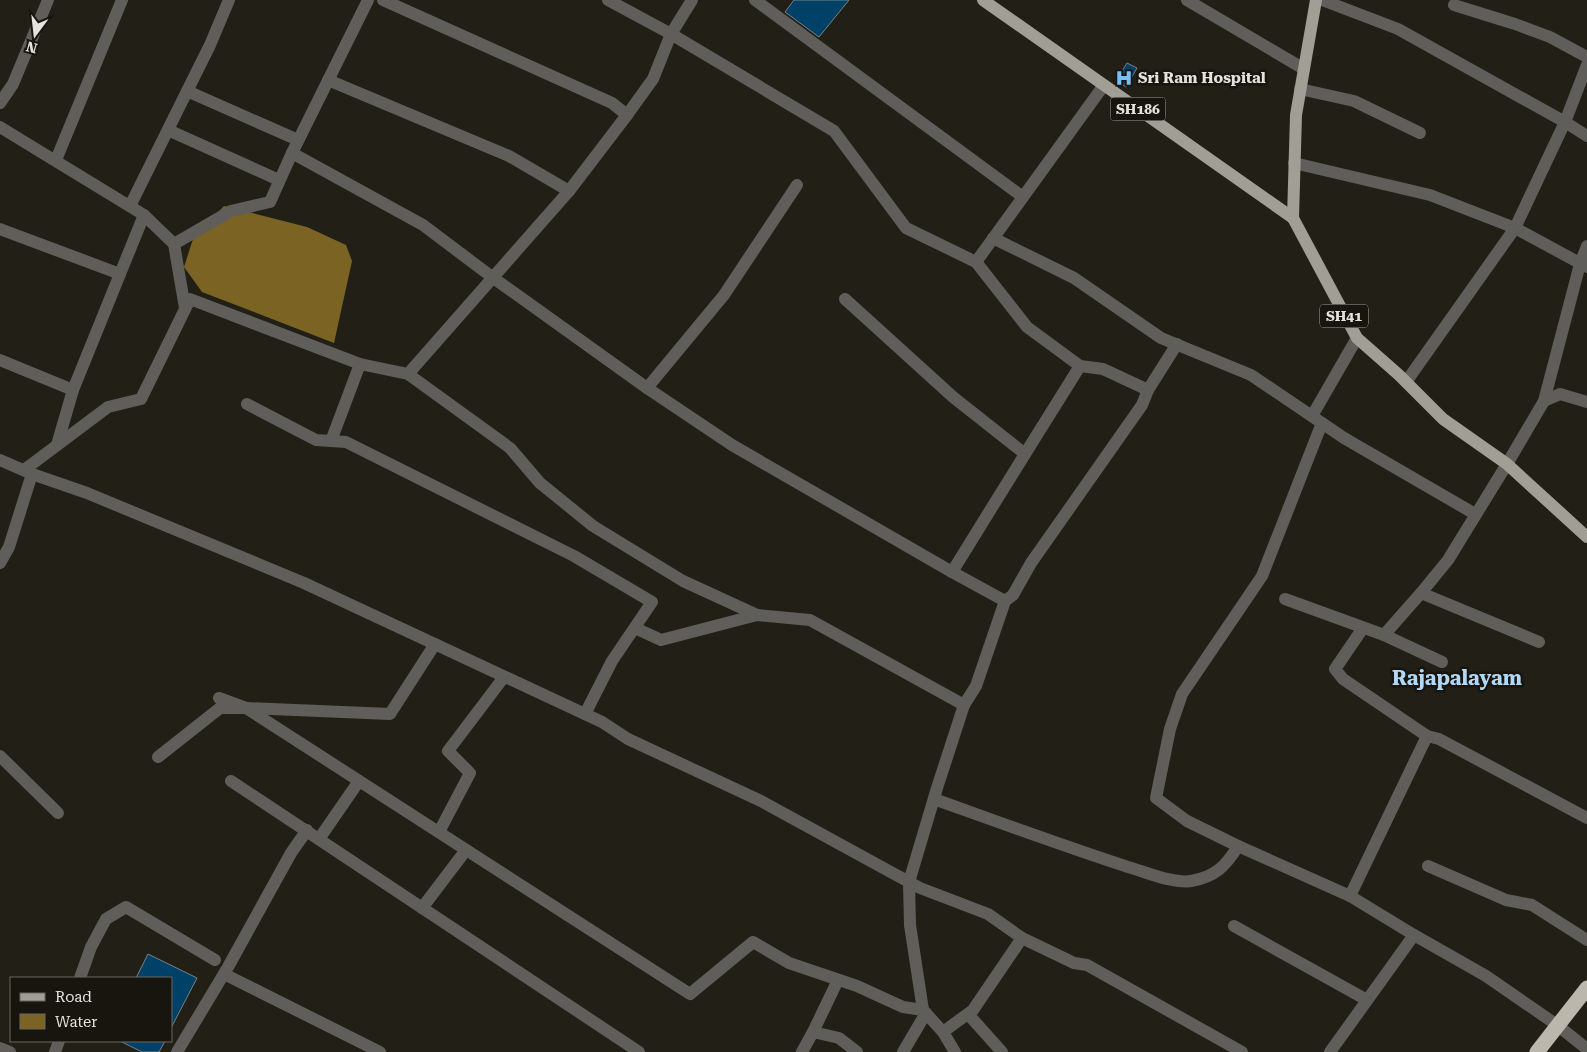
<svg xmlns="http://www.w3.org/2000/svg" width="1587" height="1052" font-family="'Roboto Serif',serif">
	<rect width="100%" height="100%" fill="#221f17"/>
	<polygon fill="#7b6423" points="224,206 307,227 346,245 352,261 334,343 202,292 184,267 193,239"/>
	<g fill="#004167" stroke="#798188">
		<polygon points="794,0 849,0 819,37 785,12"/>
		<polygon points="1127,63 1137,68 1126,87 1116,81"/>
		<polygon points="148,954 197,978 171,1028 171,978 136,978"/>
		<polygon points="120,1041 165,1041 159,1052 142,1052"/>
	</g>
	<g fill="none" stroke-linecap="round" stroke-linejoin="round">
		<g stroke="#605e5a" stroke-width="12">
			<polyline points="383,0 612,103 627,115"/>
			<polyline points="608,0 671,34 834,131 906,228 976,262 1027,327 1080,366 1103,369 1148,390"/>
			<polyline points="755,0 1023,197"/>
			<polyline points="1187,0 1304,69"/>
			<polyline points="1322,0 1398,29 1565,122 1587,136"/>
			<polyline points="1454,5 1515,24 1550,37 1587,57"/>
			<polyline points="328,80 509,156 569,191"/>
			<polyline points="1300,89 1354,101 1420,133"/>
			<polyline points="187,91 298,140"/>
			<polyline points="0,103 13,84 48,0"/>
			<polyline points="0,127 144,215 120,274"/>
			<polyline points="168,130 279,180"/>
			<polyline points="292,153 423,225 492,277 647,388 732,445 952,572 1005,601"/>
			<polyline points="56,160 122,0"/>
			<polyline points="1294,163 1430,195 1515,228 1587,267"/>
			<polyline points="130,206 210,45 229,0"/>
			<polyline points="144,215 174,244 185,308"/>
			<polyline points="0,229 120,274 73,390 57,445"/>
			<polyline points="993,238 1074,278 1161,338 1251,375 1344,438 1475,514"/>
			<polyline points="174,244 231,211 270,202 292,153 368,0"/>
			<polyline points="976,262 1104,85"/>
			<polyline points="845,299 953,397 1025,454 1080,366"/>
			<polyline points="0,360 73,390"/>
			<polyline points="408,374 569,191 627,115 653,79 671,34 692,0"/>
			<polyline points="1406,382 1515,228 1565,122 1587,65"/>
			<polyline points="647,388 724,295 797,185"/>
			<polyline points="1544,401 1580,264 1587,246"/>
			<polyline points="247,404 316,440 346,442 574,556 652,602 612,661 585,714"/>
			<polyline points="1312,416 1357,338"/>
			<polyline points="1322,423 1262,576 1182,694 1170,729 1156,798 1187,821 1238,846 1350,896 1414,935 1486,976 1557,1025 1587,1049"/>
			<polyline points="331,441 360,364"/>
			<polyline points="0,460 32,474 87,493 304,583 602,722 628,739 761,801 920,888 988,914 1022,938 1074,963 1087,965 1242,1052"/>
			<polyline points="24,470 108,407 141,399 190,299 360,364 408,374 510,448 540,483 593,526 683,581 757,615"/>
			<polyline points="0,563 9,547 32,474"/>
			<polyline points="952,572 1025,454"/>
			<polyline points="1421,593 1539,642"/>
			<polyline points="1285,599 1384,635 1442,662"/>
			<polyline points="635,628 661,640 757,615 810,620 964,705"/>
			<polyline points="1363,628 1335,669 1343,679 1427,736 1439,739 1587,818"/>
			<polyline points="1384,635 1421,593 1448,560 1507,464 1544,401 1560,394 1587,402"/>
			<polyline points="219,698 246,708 690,994 753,942 789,963 857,986 903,1007 923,1010"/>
			<polyline points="0,756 58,813"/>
			<polyline points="158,757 220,708 246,708 390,714 435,644"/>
			<polyline points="231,781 639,1052"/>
			<path d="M934,799C998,822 1063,846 1128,867C1146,872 1173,884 1191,881C1215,877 1226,866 1238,846"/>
			<polyline points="439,832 470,773 448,751 504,677"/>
			<polyline points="319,839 359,781"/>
			<polyline points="1428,866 1506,900 1532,905 1587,940"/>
			<polyline points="1350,896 1427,736"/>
			<polyline points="422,908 466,850"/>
			<polyline points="1234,926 1367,1000"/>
			<polyline points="224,974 380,1052"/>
			<polyline points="80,978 91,947 106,919 126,907 215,960"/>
			<polyline points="968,1014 1002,1052"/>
			<polyline points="813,1032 838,980"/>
			<polyline points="943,1032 973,1010 1022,938"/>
			<polyline points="0,1048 10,1052"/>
			<polyline points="55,1052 59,1041"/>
			<polyline points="177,1052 228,967 291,853 307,830"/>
			<polyline points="802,1052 813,1032 839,1038 857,1052"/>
			<polyline points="903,1052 926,1013"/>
			<polyline points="955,1052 943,1032 923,1010 910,925 909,882 937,788 964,705 976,686 1005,601 1013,595 1031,563 1142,405 1148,390 1177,344"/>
			<polyline points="1330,1052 1414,935"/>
		</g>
		<g stroke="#a19e96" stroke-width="12">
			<polyline points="983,0 1293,218"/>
			<polyline points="1316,0 1296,115 1293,218 1357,338 1399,375 1443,419 1507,464 1587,537"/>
		</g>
		<polyline stroke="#bbb7ad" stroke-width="15" points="1537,1052 1587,988"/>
	</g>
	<defs>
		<g id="hospital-bare" transform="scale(1.35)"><path d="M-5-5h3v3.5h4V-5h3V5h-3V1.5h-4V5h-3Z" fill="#76c0f7" stroke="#18150e" stroke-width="2.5" paint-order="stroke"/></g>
	</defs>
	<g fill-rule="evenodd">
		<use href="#hospital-bare" x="1124" y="78"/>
	</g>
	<g text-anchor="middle" stroke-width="5" stroke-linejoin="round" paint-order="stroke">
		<g fill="#18150e" stroke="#a7a49f" stroke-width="1">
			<rect x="1110.5" y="97.5" width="55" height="23" rx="4"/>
			<rect x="1320" y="304.5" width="48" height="23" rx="4"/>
		</g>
		<g font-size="14" font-weight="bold" fill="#e4e2dd">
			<text x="1138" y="114">SH186</text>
			<text x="1344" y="321">SH41</text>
		</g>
		<g font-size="15" font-weight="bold" fill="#e4e2dd" stroke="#18150e" text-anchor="start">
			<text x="1138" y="83">Sri Ram Hospital</text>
		</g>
		<g font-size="20" font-weight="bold" fill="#b1d8f7" stroke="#18150e">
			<text x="1457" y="685">Rajapalayam</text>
		</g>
	</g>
	<rect x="10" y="977" width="162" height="65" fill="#18150e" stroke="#6a6761"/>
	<rect x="20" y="993" width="25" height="8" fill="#a19e96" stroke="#6a6761"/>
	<text x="55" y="1002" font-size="15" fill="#e4e2dd">Road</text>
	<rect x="20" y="1014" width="25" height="15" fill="#7b6423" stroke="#6a6761"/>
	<text x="55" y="1027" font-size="15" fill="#e4e2dd">Water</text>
	<g transform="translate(35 35) rotate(195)" stroke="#18150e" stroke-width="4" paint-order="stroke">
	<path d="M0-4L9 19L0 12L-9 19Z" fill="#e4e2dd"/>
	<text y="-8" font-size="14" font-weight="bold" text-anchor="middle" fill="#e4e2dd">N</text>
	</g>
</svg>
